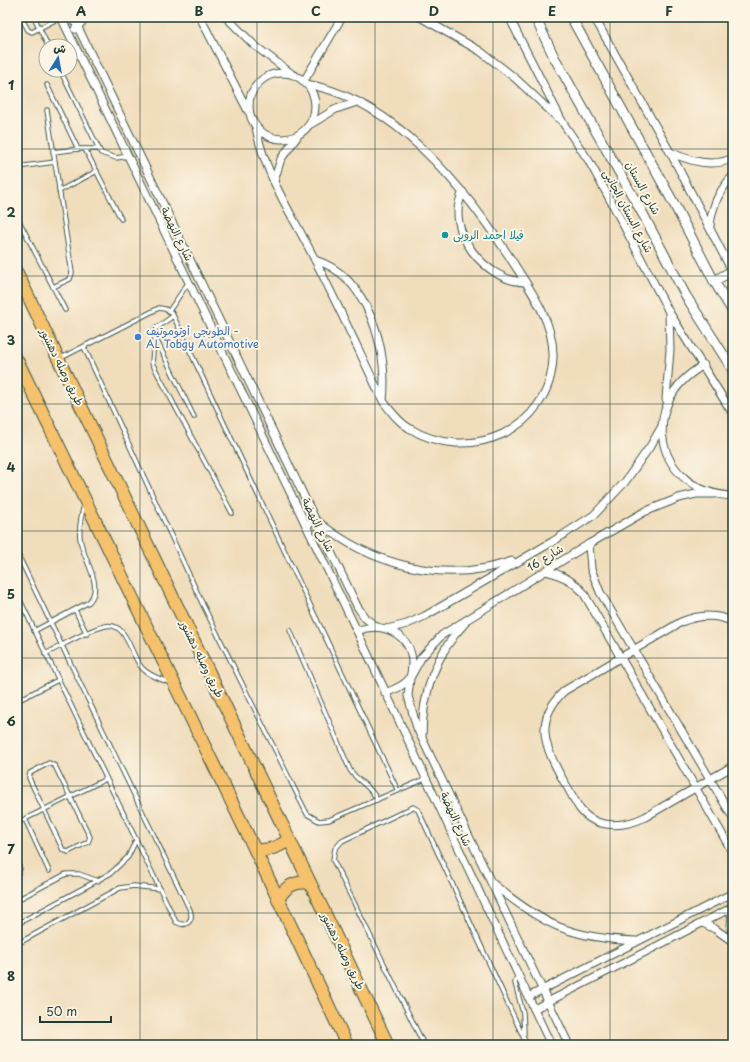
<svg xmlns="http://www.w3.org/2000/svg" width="750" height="1062" font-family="'Playpen Sans','Playpen Sans Arabic',sans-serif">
	<rect width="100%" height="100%" fill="#fcf5e5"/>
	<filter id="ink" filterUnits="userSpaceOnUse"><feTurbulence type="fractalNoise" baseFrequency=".025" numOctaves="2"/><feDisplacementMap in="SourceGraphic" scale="8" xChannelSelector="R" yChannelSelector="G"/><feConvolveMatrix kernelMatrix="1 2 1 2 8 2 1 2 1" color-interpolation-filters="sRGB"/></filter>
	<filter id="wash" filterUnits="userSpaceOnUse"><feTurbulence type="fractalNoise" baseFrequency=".012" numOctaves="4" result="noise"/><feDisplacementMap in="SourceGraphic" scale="16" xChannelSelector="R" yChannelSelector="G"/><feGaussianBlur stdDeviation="0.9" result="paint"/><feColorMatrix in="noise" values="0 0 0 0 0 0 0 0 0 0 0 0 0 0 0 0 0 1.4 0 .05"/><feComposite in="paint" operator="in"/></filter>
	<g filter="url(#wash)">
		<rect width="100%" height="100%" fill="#f0ddbb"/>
	</g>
	<g filter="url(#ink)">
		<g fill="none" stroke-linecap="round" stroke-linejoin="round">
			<g stroke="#3e5548" stroke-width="5.5">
				<g id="service">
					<polyline points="21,17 28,30 32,32 61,17"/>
					<polyline points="34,17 48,46"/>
					<polyline points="60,70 101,153 116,158 128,156"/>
					<polyline points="47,85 78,149"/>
					<polyline points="47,110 72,273 70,279 53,287"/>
					<polyline points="85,149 121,219"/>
					<polyline points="53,152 78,149 98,149"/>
					<polyline points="17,167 55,162"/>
					<polyline points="59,191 97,171"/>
					<polyline points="17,217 65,310"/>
					<polyline points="169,311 188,283"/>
					<polyline points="173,316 155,329 152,363 232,513"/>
					<polyline points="154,335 194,417"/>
					<polyline points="84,347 203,605 307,814 319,821 329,820 425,779"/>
					<polyline points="61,358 159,308 165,309 172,313 398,791"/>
					<path d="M17,553L190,910C194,921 186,928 176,922L17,594"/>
					<polyline points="75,610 87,634"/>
					<path d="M290,630L350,770C358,782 372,787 377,800"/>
					<path d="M34,631L89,602C105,584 82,559 80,538C79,527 81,516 84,505"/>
					<path d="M45,654C62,646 87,630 105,626C128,621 130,657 143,669C150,676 161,679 170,683"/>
					<polyline points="17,701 58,680"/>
					<polygon points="49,763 55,766 56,768 90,837 88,842 68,852 63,850 29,778 30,773"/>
					<polyline points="25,819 49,871"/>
					<polyline points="17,823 106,779"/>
					<polyline points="17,863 20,869 17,875"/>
					<polyline points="17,900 66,874 79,874 98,881"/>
					<polyline points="17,924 111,873 128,857 136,840"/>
					<polyline points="17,944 120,888 134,886 160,889"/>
					<polyline points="517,976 515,983 523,1013 524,1034"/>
					<polyline points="424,1045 333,860 335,849 342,841 413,807 418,810 527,1045"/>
				</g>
			</g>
			<g stroke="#3e5548" stroke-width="9">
				<g id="minor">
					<polyline points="61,17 357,631 551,1045"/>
					<polyline points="73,17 357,606 365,618 377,627"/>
					<polyline points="200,17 248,111"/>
					<polyline points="226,17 254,45 292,74"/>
					<polyline points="420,17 480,51 515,78 559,119"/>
					<polyline points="509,17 563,123 589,161 613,205 669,312 733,414"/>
					<polyline points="594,17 670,152 733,273"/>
					<polyline points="75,29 87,17"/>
					<circle cx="282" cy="106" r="33"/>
					<polyline points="304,81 342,17"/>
					<polyline points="311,124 336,109 357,102"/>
					<path d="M256,127C264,174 293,216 314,258C338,305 360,353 383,401C390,410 398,422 409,428C468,465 551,431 553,357C554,323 532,292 514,264C468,192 395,99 306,84"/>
					<path d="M670,152C689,161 713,168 733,158"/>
					<polyline points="274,181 281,159 297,137"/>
					<path d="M463,192C443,230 487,282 525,282"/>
					<path d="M710,226C712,206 719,190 733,176"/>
					<path d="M315,260C368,275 389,351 383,400"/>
					<path d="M704,365C635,403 656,493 733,496"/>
					<polyline points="666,399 670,350 669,312"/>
					<path d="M306,525L316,520C370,565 444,585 512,561"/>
					<polyline points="589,544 591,569 600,592 733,818"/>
					<path d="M546,571C561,574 572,580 583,592L733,853"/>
					<path d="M733,622C715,613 698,615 681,622L564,691C533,721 545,747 563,780C569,789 574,800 580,809C596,830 625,827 645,817L733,766"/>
					<polyline points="387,629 407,624 425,616 552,542 594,515 625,482 651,445 662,426"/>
					<path d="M357,631C381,621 410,633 412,661C412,667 412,674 409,679C404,686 393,690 385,693"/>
					<path d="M422,737C422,695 435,654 465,623"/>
					<path d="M492,883C543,925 570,938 636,941"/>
					<polyline points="732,908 731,928 733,942"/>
					<polyline points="703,923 715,929 732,941"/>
					<polyline points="528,997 733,893"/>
					<polyline points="534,1009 733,907"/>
					<polyline points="569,1045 417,728 408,696 410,678 421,658 442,635 589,544 644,512 679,498 696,494 714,494"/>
				</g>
			</g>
			<g stroke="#3e5548" stroke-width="11">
				<g id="tertiary">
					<polyline points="535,17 554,57 644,216 686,296 733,370"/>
					<polyline points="571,17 673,202 714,281 733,312"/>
					<polyline points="714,281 732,271"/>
				</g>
			</g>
			<g stroke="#3e5548" stroke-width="14">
				<g id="primary">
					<polyline points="17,273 388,1045"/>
					<polyline points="17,360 255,850 347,1045"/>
					<path d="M255,850C268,851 278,848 288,840"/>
					<path d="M278,900C285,886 295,881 310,883"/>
				</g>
			</g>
			<use href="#service" stroke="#fff" stroke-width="3.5"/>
			<use href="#minor" stroke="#fff" stroke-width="7"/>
			<use href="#tertiary" stroke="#fff" stroke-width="9"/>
			<use href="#primary" stroke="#f5c16b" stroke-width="12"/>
		</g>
	</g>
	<path fill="none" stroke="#1f3d34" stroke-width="1" stroke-opacity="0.55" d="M140,17V1045M257,17V1045M375,17V1045M493,17V1045M610,17V1045M17,149H733M17,276H733M17,404H733M17,531H733M17,658H733M17,786H733M17,913H733"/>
	<circle fill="#0f9aa8" stroke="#fcf5e5" stroke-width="1.5" cx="445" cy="235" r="4"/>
	<circle fill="#3f7fe0" stroke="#fcf5e5" stroke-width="1.5" cx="138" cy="337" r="4"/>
	<g text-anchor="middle" stroke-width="4" stroke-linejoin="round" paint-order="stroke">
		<g font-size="11" fill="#1f3d34" stroke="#fcf5e5">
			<text transform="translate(643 188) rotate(61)" y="4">شارع البستان</text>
			<text transform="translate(628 211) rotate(62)" y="4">شارع البستان الجانبى</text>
			<text transform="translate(177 234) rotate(64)" y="4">شارع النهضة</text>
			<text transform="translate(62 367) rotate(64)" y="4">طريق وصله دهشور</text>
			<text transform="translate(318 525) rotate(64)" y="4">شارع النهضة</text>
			<text transform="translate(545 558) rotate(-32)" y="4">شارع 16</text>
			<text transform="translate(202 659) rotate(64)" y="4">طريق وصله دهشور</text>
			<text transform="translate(456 819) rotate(65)" y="4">شارع النهضة</text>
			<text transform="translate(343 951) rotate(64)" y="4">طريق وصله دهشور</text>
		</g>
		<g font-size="11" fill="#0d838f" stroke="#fcf5e5" text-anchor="start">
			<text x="453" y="239">فيلا احمد الروبى</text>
		</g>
		<g font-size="11" fill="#366cbe" stroke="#fcf5e5" text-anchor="start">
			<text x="146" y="335">الطوبجى أوتوموتيف -<tspan x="146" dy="13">AL Tobgy Automotive</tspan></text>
		</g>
	</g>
	<rect width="750" height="1062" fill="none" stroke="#fcf5e5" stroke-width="44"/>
	<g transform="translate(58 58) rotate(11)"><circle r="19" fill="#fcf5e5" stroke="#a4ab9e"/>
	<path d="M0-3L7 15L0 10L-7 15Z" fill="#1f6fb2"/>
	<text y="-6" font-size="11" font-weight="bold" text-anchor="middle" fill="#1f3d34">ش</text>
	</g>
	<path d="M40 1016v6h71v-6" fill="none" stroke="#1f3d34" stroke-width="2"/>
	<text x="46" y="1016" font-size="12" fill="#1f3d34" stroke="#fcf5e5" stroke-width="3" paint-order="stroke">50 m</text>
	<rect x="22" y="22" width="706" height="1018" fill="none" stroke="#1f3d34" stroke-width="1.5"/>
	<g font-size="13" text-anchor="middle" font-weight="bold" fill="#1f3d34">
		<text x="81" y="16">A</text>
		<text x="199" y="16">B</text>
		<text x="316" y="16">C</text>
		<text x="434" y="16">D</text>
		<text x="552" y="16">E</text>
		<text x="669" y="16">F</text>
		<text x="11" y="90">1</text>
		<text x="11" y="217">2</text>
		<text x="11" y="345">3</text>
		<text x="11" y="472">4</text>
		<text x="11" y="599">5</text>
		<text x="11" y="726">6</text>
		<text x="11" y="854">7</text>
		<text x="11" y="981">8</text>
	</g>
</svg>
